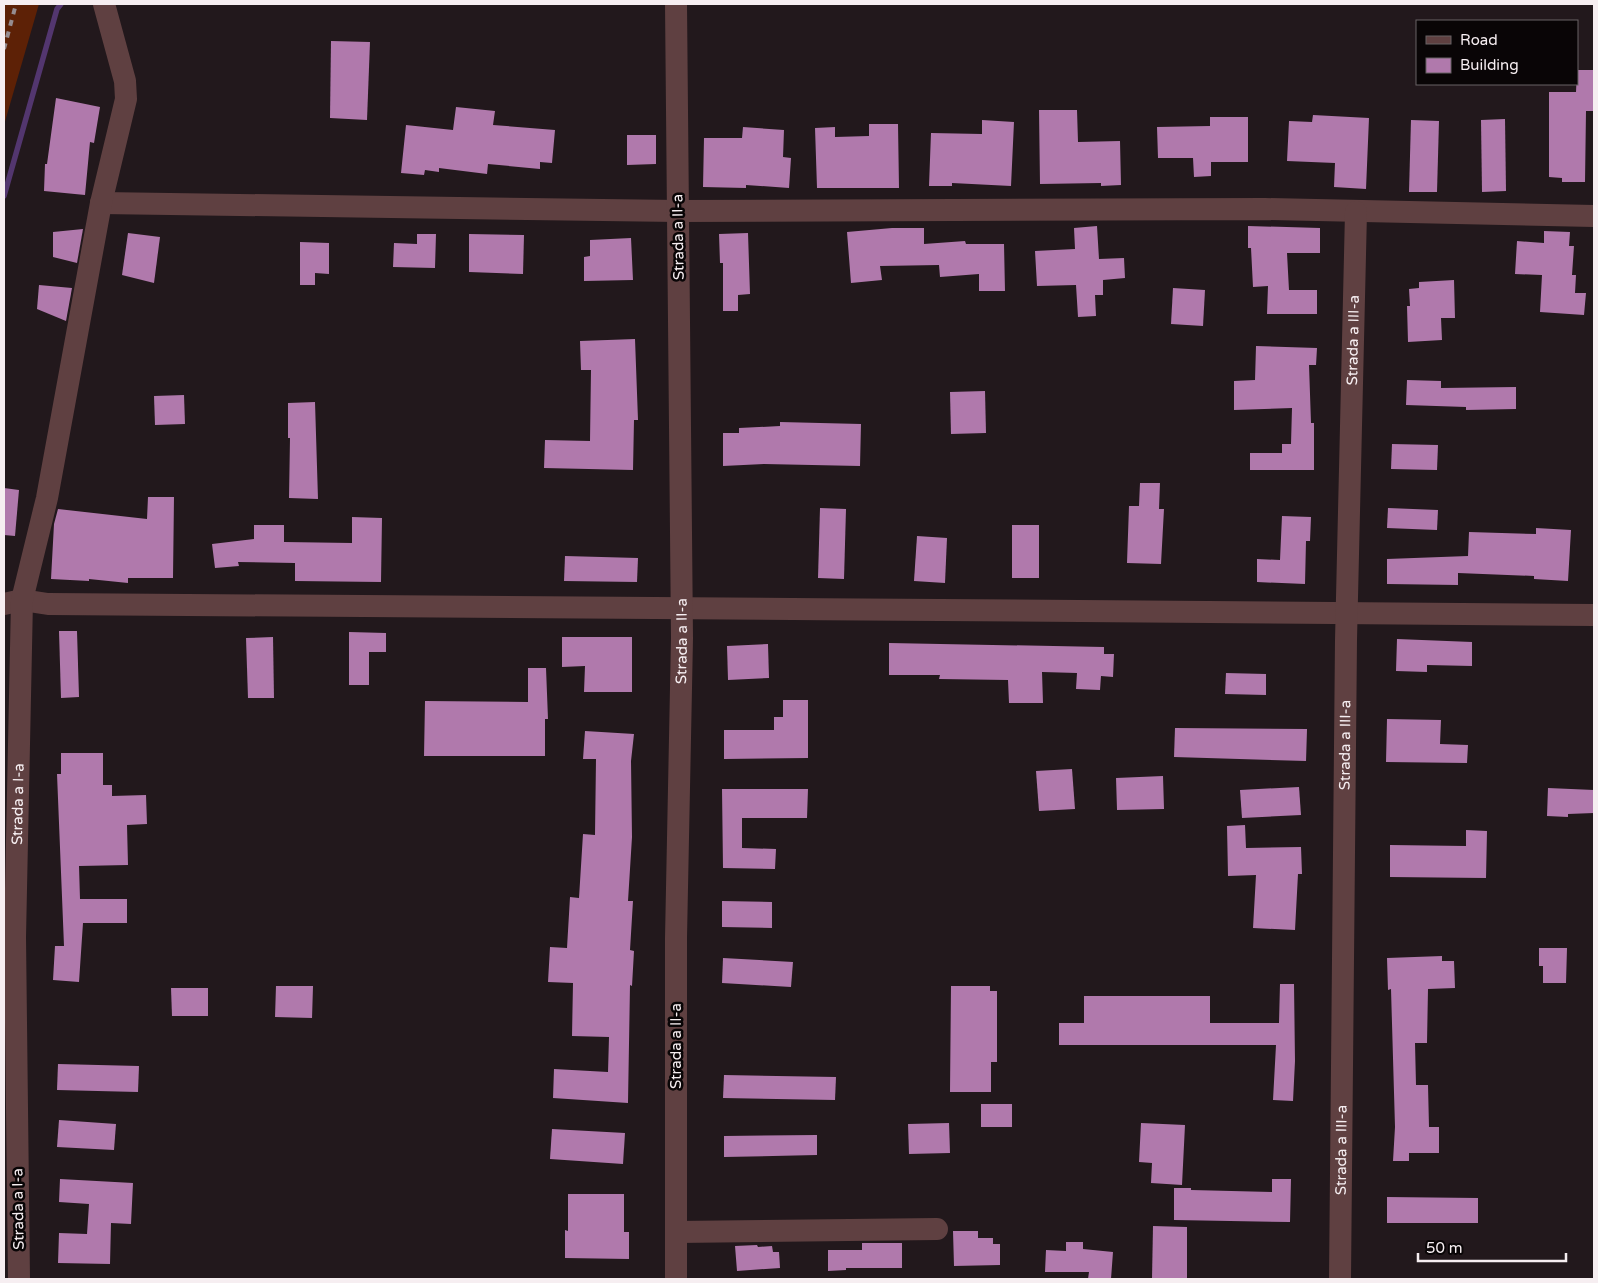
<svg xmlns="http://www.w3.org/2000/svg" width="1598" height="1283" font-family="'Varela Round',sans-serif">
	<rect width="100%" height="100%" fill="#22181c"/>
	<polygon fill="#5d2106" points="4,4 39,4 4,125"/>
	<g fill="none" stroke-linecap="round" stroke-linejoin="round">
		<polyline stroke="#53366f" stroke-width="5.5" points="4,196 57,9 61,4"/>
	</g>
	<g fill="#b079ac">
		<polygon points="331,41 370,42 367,120 330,118"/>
		<polygon points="1577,70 1594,70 1594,111 1586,111 1585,182 1562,182 1562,178 1549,177 1549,92 1576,92"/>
		<polygon points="56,98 100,107 94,143 90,142 85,195 44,191 45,164 47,164"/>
		<polygon points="456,107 495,111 493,125 555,130 552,163 540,162 540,169 488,164 487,174 439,168 439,172 425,170 424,175 401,173 406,125 453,130"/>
		<polygon points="1039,110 1077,110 1078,142 1120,141 1121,185 1101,186 1101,183 1040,184"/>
		<polygon points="1313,115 1369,118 1366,189 1334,187 1335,163 1287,161 1289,121 1312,122"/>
		<polygon points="1210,117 1248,117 1248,162 1211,162 1211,176 1194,177 1193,158 1158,158 1157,127 1210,126"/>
		<polygon points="1505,119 1506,191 1482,192 1481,120"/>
		<polygon points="982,120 1014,122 1011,186 952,183 952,186 929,186 931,133 982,134"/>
		<polygon points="1411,120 1439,121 1437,192 1409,192"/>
		<polygon points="869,124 898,124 899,188 817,188 815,128 835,127 835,137 869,136"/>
		<polygon points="743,127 784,130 783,157 791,158 789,188 746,185 746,188 703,187 704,138 742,138"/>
		<polygon points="627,135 656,135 656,164 627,165"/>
		<polygon points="1097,226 1099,259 1124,258 1125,278 1103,280 1103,295 1095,295 1096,316 1078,317 1076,285 1037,286 1035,251 1075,249 1074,228"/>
		<polygon points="1248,226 1320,228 1320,253 1287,253 1289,290 1317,290 1317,314 1267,314 1268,286 1253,287 1251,248 1248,248"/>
		<polygon points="892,228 924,228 924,244 965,241 966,244 1004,244 1005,291 979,291 979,274 940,277 939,265 880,266 882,280 851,283 847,232"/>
		<polygon points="83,229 77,263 53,257 53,232"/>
		<polygon points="1544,231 1570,232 1569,246 1574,246 1572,275 1576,275 1575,293 1586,293 1584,315 1540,312 1542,275 1515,274 1517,241 1544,243"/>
		<polygon points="128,233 160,237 154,283 122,275"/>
		<polygon points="748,233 750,294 738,295 738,311 723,311 723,263 720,263 719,234"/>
		<polygon points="417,234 436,234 435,268 393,267 394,243 417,244"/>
		<polygon points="469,234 524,235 523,274 469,272"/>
		<polygon points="631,238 633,280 584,281 584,257 590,256 590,240"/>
		<polygon points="300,242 329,243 329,274 315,273 315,285 300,285"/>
		<polygon points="1454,280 1455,318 1441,318 1442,340 1408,342 1407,306 1410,306 1409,289 1419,288 1419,282"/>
		<polygon points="39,285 72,288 66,321 37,309"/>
		<polygon points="1173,288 1205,290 1203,326 1171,324"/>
		<polygon points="635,339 638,420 634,420 633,470 544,468 545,440 590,441 591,370 581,370 580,341"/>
		<polygon points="1256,346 1317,348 1316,365 1309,365 1311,423 1314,423 1314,470 1250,470 1250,453 1282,453 1282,444 1291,444 1292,408 1234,410 1234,381 1255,380"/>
		<polygon points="1407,380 1441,381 1441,388 1516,387 1516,409 1466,410 1466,407 1406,405"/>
		<polygon points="985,391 986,433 951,434 950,392"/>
		<polygon points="184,395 185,424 155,425 154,396"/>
		<polygon points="315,402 318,499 289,498 290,438 288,438 288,403"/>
		<polygon points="780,422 861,424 860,466 764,464 723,466 723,433 739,433 739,428 780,426"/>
		<polygon points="1392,444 1438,445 1437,470 1391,469"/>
		<polygon points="1140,483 1160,483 1159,509 1164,509 1161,564 1127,563 1129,506 1139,506"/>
		<polygon points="4,488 19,490 15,536 4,535"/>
		<polygon points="148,497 174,497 173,578 128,578 128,583 89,579 89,581 51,579 54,524 58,509 147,519"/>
		<polygon points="820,508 846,509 844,579 818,578"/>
		<polygon points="1388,508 1438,510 1437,530 1387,528"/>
		<polygon points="1282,516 1311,517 1310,541 1306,541 1305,584 1257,582 1257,559 1280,560"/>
		<polygon points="352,517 382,518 381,582 295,581 295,563 238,562 239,566 215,568 212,544 254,539 254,525 284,525 284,542 352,543"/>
		<rect x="1012" y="525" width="27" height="53"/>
		<polygon points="1536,528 1571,530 1568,581 1534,579 1534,576 1458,573 1458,585 1387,584 1387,559 1468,556 1469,532 1536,534"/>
		<polygon points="917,536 947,538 945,583 914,581"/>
		<polygon points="565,556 638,558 637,582 564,581"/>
		<polygon points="59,631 77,631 79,697 61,698"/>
		<polygon points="349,632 386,633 386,652 369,652 369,685 349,685"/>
		<polygon points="273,637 274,698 248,698 246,638"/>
		<polygon points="562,637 632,637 632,692 584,692 585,666 562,667"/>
		<polygon points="1397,639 1472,642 1472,666 1427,665 1427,672 1396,671"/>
		<polygon points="889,643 1104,647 1104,654 1114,654 1113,677 1101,676 1100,690 1076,689 1077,673 1042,672 1043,703 1009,703 1008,680 939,679 940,675 889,675"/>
		<polygon points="768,644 769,678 728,680 727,646"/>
		<polygon points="528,668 546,668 548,719 545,719 545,756 424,756 425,701 528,702"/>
		<polygon points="1226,673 1266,674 1266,695 1225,694"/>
		<polygon points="783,700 808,700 808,758 724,759 724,730 774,730 774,717 783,717"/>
		<polygon points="1387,719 1441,720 1440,744 1468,745 1467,763 1386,762"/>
		<polygon points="1175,728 1307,729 1306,761 1174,757"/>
		<polygon points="585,731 634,734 631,761 632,837 628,901 633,901 630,950 634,951 632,986 630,985 628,1103 553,1098 554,1069 608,1072 609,1037 572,1036 573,983 548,982 550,947 567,948 570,897 579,898 583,834 595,835 596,759 583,759"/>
		<polygon points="61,753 103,753 103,785 112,785 112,796 146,795 147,824 127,825 128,865 79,866 80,899 127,899 127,923 83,923 79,982 53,980 55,946 64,946 57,774 61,774"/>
		<polygon points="1072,769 1075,809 1039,811 1036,771"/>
		<polygon points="1163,776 1164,809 1117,810 1116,778"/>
		<polygon points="1299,787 1301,815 1242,818 1240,790"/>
		<polygon points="1548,788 1594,790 1594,813 1568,814 1568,817 1547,816"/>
		<polygon points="722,789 808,789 807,818 742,818 742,848 776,849 775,869 723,868"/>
		<polygon points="1245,825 1246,848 1301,847 1302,874 1298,874 1295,930 1253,928 1256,875 1228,876 1227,826"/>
		<polygon points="1466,830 1487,831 1486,878 1390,877 1390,845 1466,846"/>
		<polygon points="722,901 772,902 772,928 722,927"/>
		<polygon points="1539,948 1567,948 1566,983 1543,983 1543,966 1539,966"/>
		<polygon points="1442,956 1442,961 1454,961 1455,988 1428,989 1427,1043 1415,1043 1416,1085 1428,1085 1429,1127 1439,1127 1439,1153 1409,1153 1409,1161 1393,1161 1395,1127 1391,989 1388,990 1387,958"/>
		<polygon points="723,958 793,962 791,987 722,983"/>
		<polygon points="1280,984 1294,984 1295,1061 1293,1101 1273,1100 1276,1045 1059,1045 1059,1023 1084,1023 1084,996 1210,996 1210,1023 1279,1023"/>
		<polygon points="276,986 313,986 312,1018 275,1017"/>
		<polygon points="951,986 990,986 990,991 997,991 997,1062 991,1062 991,1092 950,1092"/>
		<polygon points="171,988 208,988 208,1016 172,1016"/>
		<polygon points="58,1064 139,1066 138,1092 57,1090"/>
		<polygon points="724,1075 836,1077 835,1100 723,1098"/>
		<rect x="981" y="1104" width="31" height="23"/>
		<polygon points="59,1120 116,1124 114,1150 57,1147"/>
		<polygon points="949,1123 950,1153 909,1154 908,1124"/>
		<polygon points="1141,1123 1185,1125 1182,1185 1151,1183 1152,1163 1139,1162"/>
		<polygon points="552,1129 625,1133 623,1164 550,1159"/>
		<polygon points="817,1135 817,1155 724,1157 724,1136"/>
		<polygon points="60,1179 133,1183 131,1224 111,1223 110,1264 58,1263 59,1233 87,1234 89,1204 59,1202"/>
		<polygon points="1272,1179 1291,1179 1290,1222 1174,1220 1174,1188 1191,1188 1191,1190 1272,1192"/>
		<polygon points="568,1194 624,1194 624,1232 629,1232 629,1259 565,1258 565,1230 568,1231"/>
		<polygon points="1387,1197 1478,1198 1478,1223 1387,1223"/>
		<polygon points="1153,1226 1187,1227 1187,1279 1152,1279"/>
		<polygon points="953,1231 978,1231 978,1238 993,1238 993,1244 1000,1244 1000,1265 954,1266"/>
		<polygon points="1066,1242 1083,1242 1083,1249 1113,1252 1111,1279 1088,1279 1089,1272 1045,1272 1046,1250 1066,1251"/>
		<polygon points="862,1243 902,1243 902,1268 846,1268 846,1270 828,1271 828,1250 862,1250"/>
		<polygon points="757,1245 758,1247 772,1246 773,1252 779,1252 780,1268 737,1271 735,1246"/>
	</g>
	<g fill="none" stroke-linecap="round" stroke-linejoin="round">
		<g stroke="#5f4041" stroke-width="22">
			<polyline points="101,203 678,211 1265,209 1594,216"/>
			<path d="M4,604L22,600L48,604C563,609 1079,609 1594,615"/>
			<polyline points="676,1232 937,1229"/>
			<path id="s1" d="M19,1279L15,937L22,600L47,498L101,203L126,99L125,81L104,4"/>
			<path id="s2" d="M676,1279V938L682,638L676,4"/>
			<path id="s3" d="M1340,1279L1346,640L1356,212"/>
		</g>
		<polyline stroke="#958c90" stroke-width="4" stroke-dasharray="6 6" stroke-linecap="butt" points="4,49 16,4"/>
	</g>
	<g text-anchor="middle" stroke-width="5" stroke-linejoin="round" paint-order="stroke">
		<g font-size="15" fill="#f6eef1" stroke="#090506">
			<text transform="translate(678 237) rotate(-91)" y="5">Strada a II-a</text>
			<text dy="5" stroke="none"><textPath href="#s3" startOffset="939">Strada a III-a</textPath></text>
			<text dy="5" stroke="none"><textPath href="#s2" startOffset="638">Strada a II-a</textPath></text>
			<text dy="5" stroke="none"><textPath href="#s3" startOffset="534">Strada a III-a</textPath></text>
			<text dy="5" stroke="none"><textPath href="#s1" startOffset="475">Strada a I-a</textPath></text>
			<text transform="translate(676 1046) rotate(-90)" y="5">Strada a II-a</text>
			<text dy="5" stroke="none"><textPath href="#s3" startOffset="129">Strada a III-a</textPath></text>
			<text transform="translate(18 1209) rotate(-91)" y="5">Strada a I-a</text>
		</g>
	</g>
	<rect width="1598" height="1283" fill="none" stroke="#f6eef1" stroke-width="10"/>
	<rect x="1416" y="20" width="162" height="65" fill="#090506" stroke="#686264"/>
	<rect x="1426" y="36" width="25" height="8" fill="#5f4041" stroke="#686264"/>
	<text x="1460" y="45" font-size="15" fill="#f6eef1">Road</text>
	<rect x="1426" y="58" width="25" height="15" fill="#b079ac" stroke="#686264"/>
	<text x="1460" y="70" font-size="15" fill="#f6eef1">Building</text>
	<path d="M1418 1253v8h148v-8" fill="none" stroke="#f6eef1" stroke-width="2.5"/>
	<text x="1426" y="1253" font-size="15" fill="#f6eef1" stroke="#090506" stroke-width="4" paint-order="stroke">50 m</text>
</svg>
